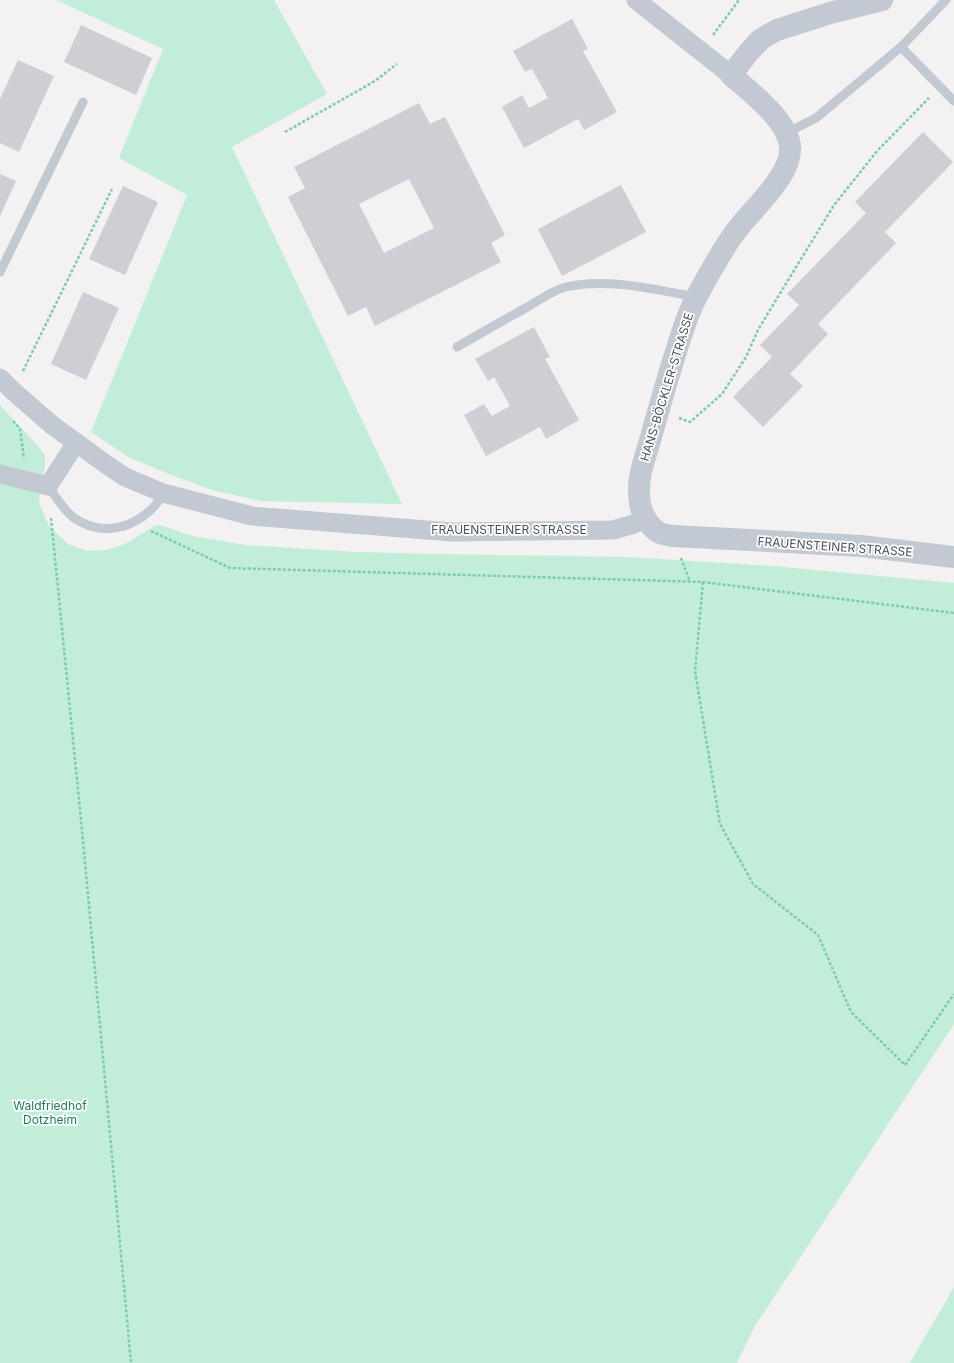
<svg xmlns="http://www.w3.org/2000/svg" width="954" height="1363" font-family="Inter,sans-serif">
	<rect width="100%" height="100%" fill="#f3f1f1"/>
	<g fill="#c2eed9">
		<polygon points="56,0 274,0 327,94 232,147 402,504 261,501 212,490 174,476 130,458 91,432 187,195 119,158 163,49"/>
		<polygon points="0,405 37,445 45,455 45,467 42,479 39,503 49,526 68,544 88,551 106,550 125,544 154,526 160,525 192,536 246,545 356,552 436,554 629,557 773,566 954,583 954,1024 755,1326 737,1363 0,1363"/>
		<polygon points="954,1287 954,1363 910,1363"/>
	</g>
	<g fill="#cecfd5" fill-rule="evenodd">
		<polygon points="572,19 588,49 583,51 617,112 584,130 578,119 524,148 502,107 522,95 529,108 548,98 532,69 525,72 513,51"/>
		<polygon points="81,25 152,58 136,95 64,62"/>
		<polygon points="18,60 54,76 19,152 0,143 0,99"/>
		<path d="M419,103L430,124L445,117L505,235L491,243L501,262L375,326L366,307L348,316L288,197L305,188L294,167ZM409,179L434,228L384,253L359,204Z"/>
		<polygon points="923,132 953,162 885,232 896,243 818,324 828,334 790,374 803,386 763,427 733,397 772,357 760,345 799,305 787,294 866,213 855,202"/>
		<polygon points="0,174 16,181 0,216"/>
		<polygon points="621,185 646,232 562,276 538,229"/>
		<polygon points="123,186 158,202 125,275 89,259"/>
		<polygon points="83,292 119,308 86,380 51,364"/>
		<polygon points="534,327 550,357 545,359 579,420 546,439 540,427 486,456 464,415 484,404 492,416 510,406 494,377 488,381 475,359"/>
	</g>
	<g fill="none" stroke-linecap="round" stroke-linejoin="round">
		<g stroke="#7bcbaf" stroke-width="2.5" stroke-dasharray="3 2" stroke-linecap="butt">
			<polyline points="713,35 739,0"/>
			<polyline points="285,132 375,81 397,64"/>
			<polyline points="23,371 112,189"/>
			<polyline points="679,418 690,422 722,394 746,357 758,330 776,300 834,205 878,150 929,98"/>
			<polyline points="13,421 20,429 24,459"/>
			<polyline points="51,518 82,830 131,1363"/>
			<polyline points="151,531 230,568 703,582 954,613"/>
			<polyline points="681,558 690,582"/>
			<polyline points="703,582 695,671 720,824 753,884 818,935 851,1012 905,1065 954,994"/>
		</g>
		<g stroke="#c2c9d2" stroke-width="9">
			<polyline points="901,47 954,101"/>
			<polyline points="786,133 816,118 901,47 946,0"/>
			<polyline points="0,272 83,102"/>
			<path d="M457,347C481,333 506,319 531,305C542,298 554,290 566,287C607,277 656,290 696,297"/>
			<path d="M48,486C57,498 67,516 81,522C90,527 104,530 114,528C133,526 155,511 163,493"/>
		</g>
		<g stroke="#c2c9d2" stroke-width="19">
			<polyline points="636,0 731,75"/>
			<polyline points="0,378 13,391 52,425 107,465 125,477 163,493 252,516 452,532 613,530 634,524 645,518"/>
			<polyline points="0,474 48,486 76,443"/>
		</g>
		<path stroke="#c2c9d2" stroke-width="22" d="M882,0L830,13L777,30L761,39L749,52L731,75C750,92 787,119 790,146C793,175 752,209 736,231C721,251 709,274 697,296C686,316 680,340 673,361C665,387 658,412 651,437C647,453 639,471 639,487C639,494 639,502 641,508C644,517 650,527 658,532C663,535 668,535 673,536L861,546L954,557"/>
	</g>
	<g text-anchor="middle" stroke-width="3.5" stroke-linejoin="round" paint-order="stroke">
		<g font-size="12" fill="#49515e" stroke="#fff">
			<text transform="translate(667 387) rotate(-73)" y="4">HANS-BÖCKLER-STRASSE</text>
			<text x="509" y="534">FRAUENSTEINER STRASSE</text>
			<text transform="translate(835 547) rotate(4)" y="4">FRAUENSTEINER STRASSE</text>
		</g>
		<g font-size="12" fill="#1b7e5b" stroke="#fff">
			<text x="50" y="1110">Waldfriedhof<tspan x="50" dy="14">Dotzheim</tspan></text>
		</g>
	</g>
</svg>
